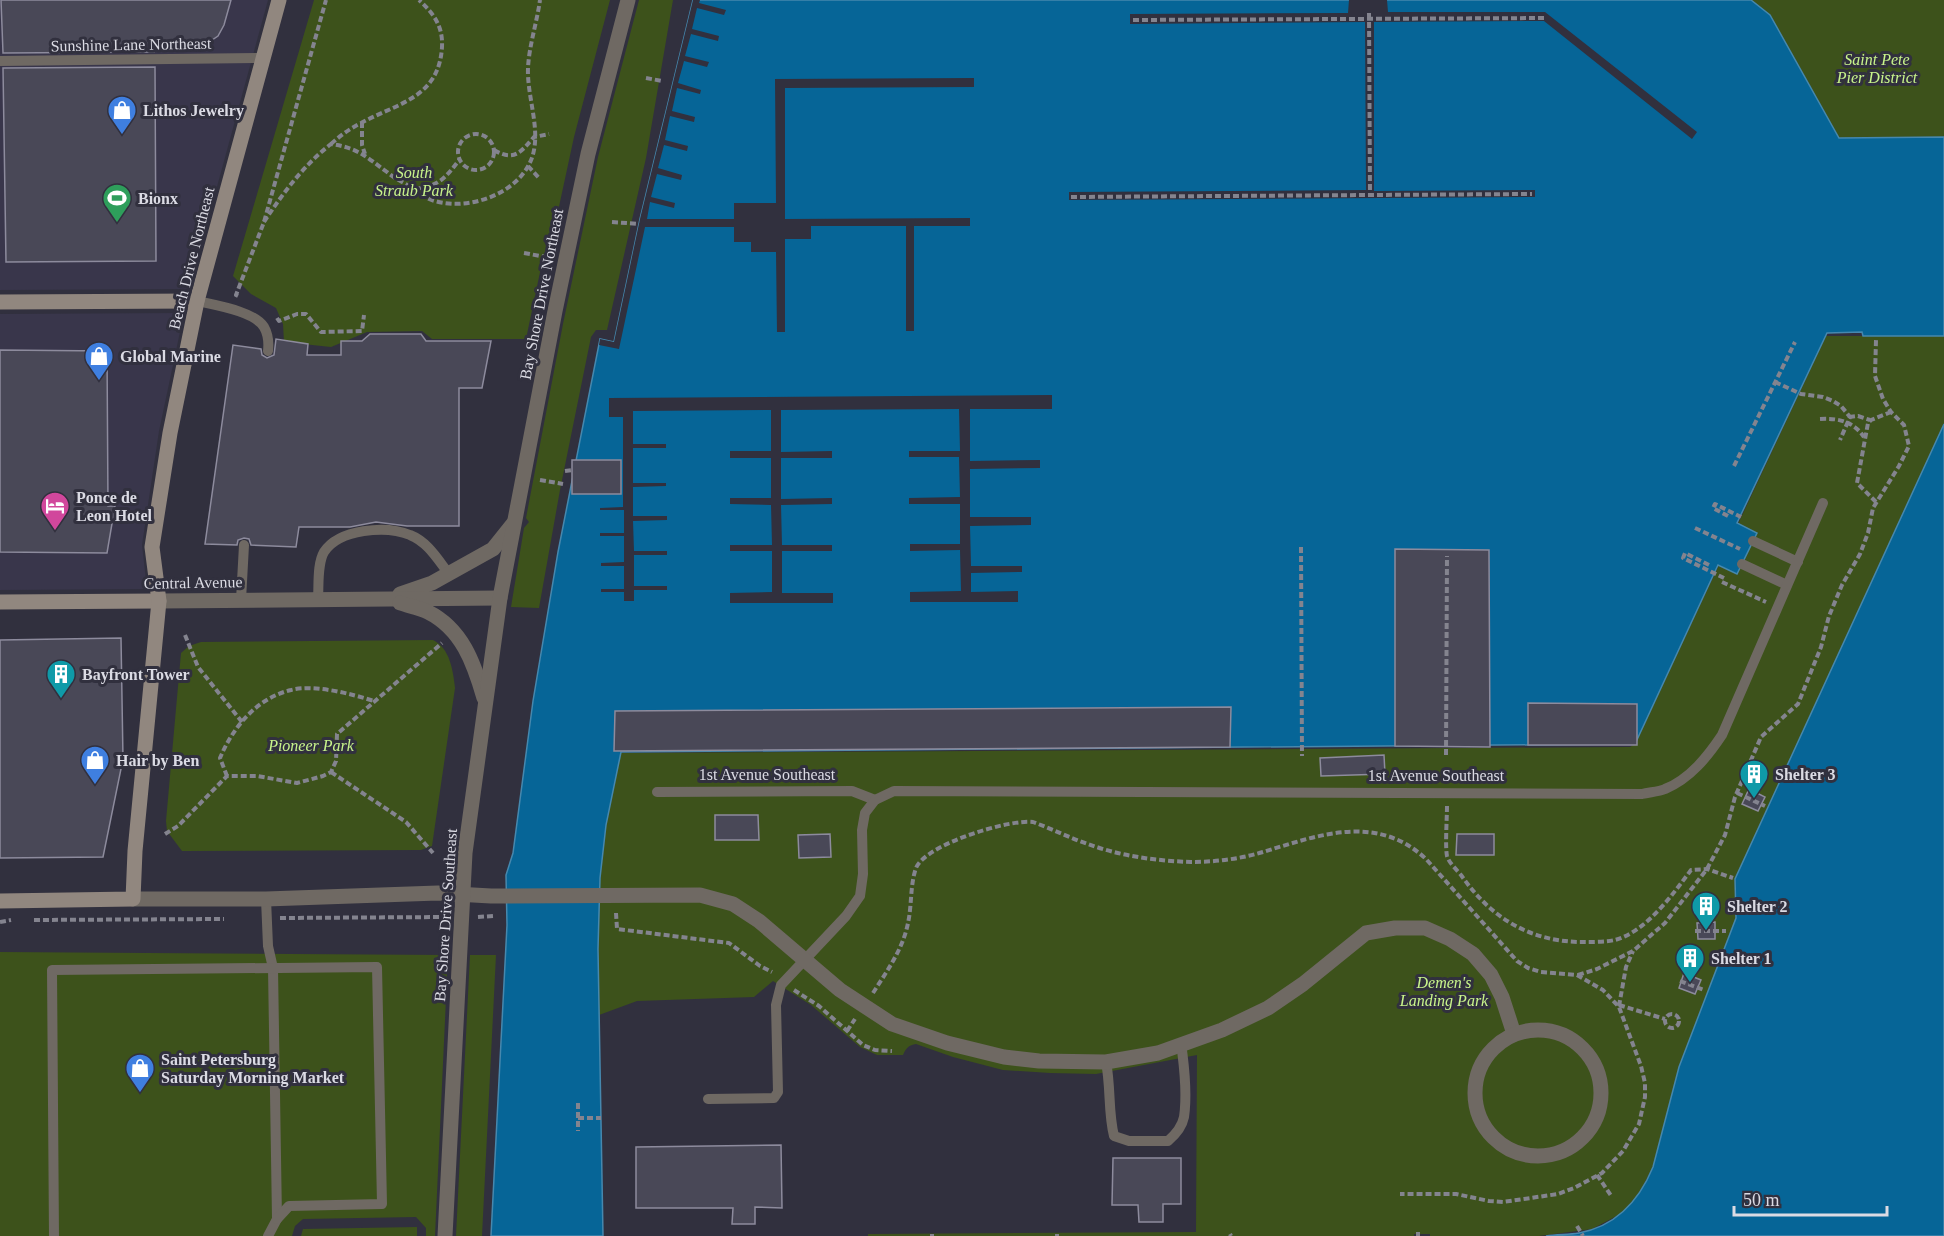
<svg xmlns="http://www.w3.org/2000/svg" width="1944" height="1236" font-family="Georgia,serif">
	<rect width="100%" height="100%" fill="#31303e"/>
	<g fill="#39364b">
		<polygon points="0,0 268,0 189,289 0,290"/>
		<polygon points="184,313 159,431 142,545 147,589 0,590 0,314"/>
	</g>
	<g fill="#3d521b">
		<polygon points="314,0 610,0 574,137 549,253 544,253 526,339 432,339 422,331 367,332 331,347 284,342 283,324 276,308 251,294 233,276"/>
		<polygon points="639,0 673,0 646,158 607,330 596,330 591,337 560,490 539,608 511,607 524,528 529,522 526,518 563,324 598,157"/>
		<polygon points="1751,0 1944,0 1944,137 1839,138 1770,15"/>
		<path d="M1826,336H1944V424L1735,879L1736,918L1679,1067L1653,1167L1636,1199L1624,1212L1592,1229L1539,1236H1430V1234H1414V1236H868V1234L1196,1232L1197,1055L1096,1074L1050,1073L1003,1070L953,1057L916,1044C909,1045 906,1048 903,1055H877L860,1047L811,1005L773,981L754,997L637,1001L599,1015L598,949L600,869L606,825L621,753L1630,747L1635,744Z"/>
		<path d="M433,640C450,648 453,671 455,688L432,846L421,850L182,851L167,831L166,821L181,653L189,646L201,642Z"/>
		<polygon points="0,952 448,955 435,1236 426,1236 426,1228 416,1217 303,1219 295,1226 292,1236 0,1236"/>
		<polygon points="470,955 496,955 482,1236 456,1236"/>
		<polygon points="417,1227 417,1236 301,1236 303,1229"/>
	</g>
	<g fill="#066597" stroke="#4688ae" stroke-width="1.5">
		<polygon points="693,0 1751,0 1770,15 1839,138 1944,137 1944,336 1863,336 1862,332 1827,333 1737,523 1757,533 1737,574 1718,565 1635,744 621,752 606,825 600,878 598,949 603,1236 491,1236 507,925 506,875 513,853 533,701 558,552 600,339 614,342 640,219"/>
		<path d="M1944,424V1236H1546C1557,1234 1568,1235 1579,1233C1616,1226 1639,1201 1653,1167L1679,1067L1736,918L1735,879Z"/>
	</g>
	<g fill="#31303e">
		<polygon points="693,0 700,0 699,3 726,10 724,15 697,8 692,29 719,36 718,41 691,34 685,56 709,62 707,67 684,61 678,83 701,90 700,94 677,88 672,111 695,117 694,122 670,116 665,140 688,146 687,151 664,145 658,168 682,175 681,180 657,174 651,197 675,203 674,208 650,202 647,219 734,219 734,203 776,203 775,79 974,78 974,87 785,88 785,219 970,218 970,226 914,226 914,331 906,331 906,226 811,226 811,239 785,239 785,332 777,332 776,252 751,252 751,242 734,242 734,227 645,227 619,349 599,345 600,339 614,342 640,219"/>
		<polygon points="1349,0 1387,0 1388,12 1545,12 1697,132 1692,139 1544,21 1374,22 1374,191 1535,190 1535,197 1069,200 1069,192 1366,190 1365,22 1130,24 1130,14 1348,13"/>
		<polygon points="1052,395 1052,409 970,409 970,461 1040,460 1040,468 970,469 970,517 1031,517 1031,525 970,526 971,566 1022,566 1022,572 971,573 971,592 1018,591 1018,602 910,602 910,592 961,591 960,550 910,551 910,544 960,544 960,504 909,504 909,498 960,497 959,457 909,457 909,451 960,451 959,409 781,410 781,452 832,451 832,458 781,458 781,499 832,498 832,504 781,505 782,545 832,545 832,551 782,551 782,593 833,593 833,603 730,603 730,593 772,592 772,551 730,551 730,545 772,545 771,505 730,504 730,498 771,498 771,458 730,458 730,451 771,451 771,410 633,411 633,444 666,444 666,448 633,448 633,483 666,483 666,486 633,487 633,516 667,516 667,520 633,521 634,551 667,551 667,555 634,555 634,586 667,586 667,590 634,590 634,601 624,601 624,592 601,592 601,589 624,589 624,566 601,566 601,563 624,562 624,536 600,536 600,533 624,533 624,510 600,510 600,508 623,507 623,417 609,417 609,398"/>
	</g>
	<g fill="#494857" stroke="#8d8b9d" stroke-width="1.5">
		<polygon points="1,0 231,0 224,25 218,36 203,46 154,47 154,52 3,53"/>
		<polygon points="155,67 156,261 6,262 3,68"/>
		<polygon points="370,334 421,334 426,341 491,341 482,388 459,388 459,526 407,526 376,522 350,527 299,527 296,547 251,545 249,539 244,538 238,540 237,545 205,544 233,345 261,349 262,355 267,358 274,355 276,339 308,344 307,355 341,355 341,341 362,341"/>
		<polygon points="0,350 107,351 108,506 115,506 107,553 0,552"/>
		<rect x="572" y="460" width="49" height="34"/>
		<polygon points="1395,549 1489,550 1490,747 1395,746"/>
		<polygon points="121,638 123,759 103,857 0,858 0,640"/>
		<polygon points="1528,703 1637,704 1637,745 1528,745"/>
		<polygon points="1231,707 1230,747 614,751 615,711"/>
		<polygon points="1384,755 1385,774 1321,776 1320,758"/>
		<polygon points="1749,789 1765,797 1758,811 1742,804"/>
		<polygon points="715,815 758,815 759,840 715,840"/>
		<polygon points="830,834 831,857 799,858 798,835"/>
		<polygon points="1457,834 1494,834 1494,855 1456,855"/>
		<polygon points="1715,922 1715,939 1698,939 1697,923"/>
		<polygon points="1684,973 1701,980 1695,994 1679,988"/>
		<polygon points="781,1145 782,1208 755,1207 755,1224 732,1224 733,1208 636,1208 636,1147"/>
		<polygon points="1113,1158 1181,1158 1181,1204 1163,1204 1163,1222 1139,1222 1138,1205 1112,1205"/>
	</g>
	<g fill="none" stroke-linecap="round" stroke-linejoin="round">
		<g stroke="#84848f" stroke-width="4" stroke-dasharray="6 3" stroke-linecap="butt">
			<polyline points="1369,13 1370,195 1532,194"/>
			<polyline points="1133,20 1547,18"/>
			<polyline points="646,78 662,81"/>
			<polyline points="362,122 362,145 365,154"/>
			<circle cx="476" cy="152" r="18"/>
			<path d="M331,144C340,136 349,129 361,123C398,103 439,98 442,47C443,26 434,14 419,0"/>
			<path d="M494,150C514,162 521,152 534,137L549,134"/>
			<polyline points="528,166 540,179"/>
			<path d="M415,189C438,186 445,179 459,160"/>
			<polyline points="1071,197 1370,195"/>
			<path d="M264,222C283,193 303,166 331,144C358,148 365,156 387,172C395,179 405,183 414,189C419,192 424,197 429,199C466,214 526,193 534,150C539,124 527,95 528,68C529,46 537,22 540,0"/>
			<polyline points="612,222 639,224"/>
			<polyline points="524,253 546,257"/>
			<polyline points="238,296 236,295 264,222 326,0"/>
			<polyline points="277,318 279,321 297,314 306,314 321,332 362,331 364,315"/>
			<polyline points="1775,382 1801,394 1823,397 1833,401 1841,406 1850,417 1840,440"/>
			<polyline points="1849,417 1858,416 1870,420"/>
			<path d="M1820,419C1838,418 1853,421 1864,437"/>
			<polyline points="1734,466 1795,342"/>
			<polyline points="565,471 572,470"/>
			<polyline points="540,480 563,484"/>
			<polyline points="1876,502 1857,483 1868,423 1871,420 1891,412"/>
			<polyline points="1728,516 1713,508 1715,504 1741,517"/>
			<polyline points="1695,528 1740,549"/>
			<polyline points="1301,547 1302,756"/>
			<polyline points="1709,565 1685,553 1683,558 1724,578"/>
			<polyline points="1722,582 1766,602"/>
			<polyline points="185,635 198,667 242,722"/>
			<polyline points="1446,755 1447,556"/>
			<polyline points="331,772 406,822 433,853"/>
			<path d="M227,776L220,758C233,727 257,698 291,690C314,684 352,694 374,701"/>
			<polyline points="1737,793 1765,806"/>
			<path d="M1447,806C1447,818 1445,846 1447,856C1449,863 1457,870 1461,875C1491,918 1530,942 1583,942C1593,942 1606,942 1615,940C1647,931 1673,894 1691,870L1707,869L1733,878"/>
			<polyline points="165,834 178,826 227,776 257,776 297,783 323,776 331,772 336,761 337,734 442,643"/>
			<polyline points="616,913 617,929 729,943 760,966 772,972"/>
			<polyline points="478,917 493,916"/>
			<polyline points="280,918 446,917"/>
			<polyline points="34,920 224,919"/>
			<polyline points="0,922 11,920"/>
			<polyline points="1695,931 1726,931"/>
			<polyline points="1578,975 1597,969 1633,951 1665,923 1707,869 1725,835 1735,797 1761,737 1798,704 1821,647 1829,616 1842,585 1860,554 1868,533 1873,508 1899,466 1909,446 1904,425 1891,412 1883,399 1875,376 1876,340"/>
			<polyline points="1680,981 1704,990"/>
			<polyline points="794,990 819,1006 863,1045 875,1050 892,1051"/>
			<path d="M873,993C887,971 903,949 908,923C912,905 910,885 916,868C926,844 1009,819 1033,822C1052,829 1070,838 1088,844C1120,856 1157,861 1191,862C1215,862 1240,859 1263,852C1319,835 1377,813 1426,859L1517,961L1528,968L1541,972L1577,975L1603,990L1619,1007L1641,1066L1645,1083V1097L1639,1124L1623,1151L1602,1173L1574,1188L1558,1194L1503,1202L1489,1201L1456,1194H1400"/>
			<polyline points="1619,1005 1665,1019"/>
			<polyline points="1619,1006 1626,967 1633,951"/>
			<circle cx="1672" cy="1021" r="7"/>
			<polyline points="847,1031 855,1019"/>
			<polyline points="578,1103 578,1131"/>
			<polyline points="578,1118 601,1118"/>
			<polyline points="1597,1175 1612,1197"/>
			<polyline points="1577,1226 1583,1236"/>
			<polyline points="1418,1232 1418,1236"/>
			<polyline points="932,1234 932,1236"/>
			<polyline points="1057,1234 1057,1236"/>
			<polyline points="1230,1234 1231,1236"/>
		</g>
		<g stroke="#6f6963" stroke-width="10">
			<polyline points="0,61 263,58"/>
			<path d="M197,301C214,305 254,311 264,327C268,334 269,342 268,351"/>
			<polyline points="1753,541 1798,562"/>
			<polyline points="1742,564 1787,585"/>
			<path d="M318,598C319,585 317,564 324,552C339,529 386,525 410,535C428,542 438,560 449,574"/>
			<polyline points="241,600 244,545"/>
			<polyline points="657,792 852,791 875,800"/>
			<polyline points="266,899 268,946 273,968 277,1219 268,1236"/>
			<path d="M1106,1062C1111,1087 1108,1113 1114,1136L1129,1141H1168C1175,1135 1182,1127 1184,1117C1187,1097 1184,1064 1181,1043"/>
			<path d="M708,1099L774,1098L778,1092L776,1005L781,985L846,916L860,896L863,874L862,830L865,813L875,800L894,791L1642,794C1649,792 1658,792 1665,789C1690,779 1708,756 1722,735L1823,503"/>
			<polyline points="54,1236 52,970 377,967 382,1204 289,1206 277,1219"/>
		</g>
		<g stroke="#6f6963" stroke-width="15">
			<polyline points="400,594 432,583 493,549 513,524"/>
			<polyline points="159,601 500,598"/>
			<path d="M400,603C409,606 420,608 428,612C462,629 474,663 484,698"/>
			<polyline points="133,899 266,899 438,893 491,896 700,895 733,904 759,921 840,990 892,1024 947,1043 1004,1057 1039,1061 1106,1062 1158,1053 1222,1030 1268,1008 1303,984 1366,933 1395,928 1425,928 1450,939 1473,954 1491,975 1502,997 1514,1034"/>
			<circle cx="1538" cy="1093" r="63"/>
			<polyline points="445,1236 465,853 500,598 555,311 588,154 628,0"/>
		</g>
		<g stroke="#91877f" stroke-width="15">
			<polyline points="0,302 197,301"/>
			<polyline points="0,602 159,601"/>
			<polyline points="0,901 133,899 135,851 159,601 152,547 170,433 197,301 279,0"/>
		</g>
	</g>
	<defs>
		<g id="shop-pin" transform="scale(1.5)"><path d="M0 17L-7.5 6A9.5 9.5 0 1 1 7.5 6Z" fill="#3f7fe0" stroke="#31303e"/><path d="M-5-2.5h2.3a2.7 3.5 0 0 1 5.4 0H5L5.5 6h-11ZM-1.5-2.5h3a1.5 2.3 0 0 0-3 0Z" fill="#fff"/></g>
		<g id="stadium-pin" transform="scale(1.5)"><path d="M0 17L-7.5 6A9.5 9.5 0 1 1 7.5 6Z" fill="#2e9e5b" stroke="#31303e"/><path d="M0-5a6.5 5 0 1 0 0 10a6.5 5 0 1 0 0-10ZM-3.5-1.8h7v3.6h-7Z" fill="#fff"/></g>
		<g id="hotel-pin" transform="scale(1.5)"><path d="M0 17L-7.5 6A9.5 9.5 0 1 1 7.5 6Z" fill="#d1479c" stroke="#31303e"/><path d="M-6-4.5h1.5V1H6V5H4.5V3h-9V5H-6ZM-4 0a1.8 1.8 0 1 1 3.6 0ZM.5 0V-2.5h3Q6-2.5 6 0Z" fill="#fff"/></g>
		<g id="building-pin" transform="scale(1.5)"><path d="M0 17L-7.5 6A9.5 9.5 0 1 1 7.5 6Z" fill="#0f9aa8" stroke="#31303e"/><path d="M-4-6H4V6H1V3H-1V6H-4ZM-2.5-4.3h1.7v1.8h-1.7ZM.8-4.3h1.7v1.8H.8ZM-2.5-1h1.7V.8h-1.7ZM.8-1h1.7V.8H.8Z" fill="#fff"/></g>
	</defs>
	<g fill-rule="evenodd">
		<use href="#shop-pin" x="122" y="110"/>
		<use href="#stadium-pin" x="117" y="198"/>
		<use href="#shop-pin" x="99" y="356"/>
		<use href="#hotel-pin" x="55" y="506"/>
		<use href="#building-pin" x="61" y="674"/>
		<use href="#shop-pin" x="95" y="760"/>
		<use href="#building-pin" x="1754" y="774"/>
		<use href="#building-pin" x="1706" y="906"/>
		<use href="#building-pin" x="1690" y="958"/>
		<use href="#shop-pin" x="140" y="1068"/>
	</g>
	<g text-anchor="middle" stroke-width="6" stroke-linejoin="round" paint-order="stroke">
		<g font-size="16" fill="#dbdbe4" stroke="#31303e">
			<text transform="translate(131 44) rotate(-1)" y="6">Sunshine Lane Northeast</text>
			<text transform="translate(191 258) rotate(-76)" y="6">Beach Drive Northeast</text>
			<text transform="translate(541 294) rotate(-79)" y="6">Bay Shore Drive Northeast</text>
			<text transform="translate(193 582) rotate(-1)" y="6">Central Avenue</text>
			<text x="767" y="780">1st Avenue Southeast</text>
			<text x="1436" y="781">1st Avenue Southeast</text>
			<text transform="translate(445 915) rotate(-86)" y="6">Bay Shore Drive Southeast</text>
		</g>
		<g font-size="16" font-style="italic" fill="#c8f48b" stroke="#31303e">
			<text x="1877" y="65">Saint Pete<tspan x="1877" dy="18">Pier District</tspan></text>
			<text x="414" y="178">South<tspan x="414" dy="18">Straub Park</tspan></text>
			<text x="311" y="751">Pioneer Park</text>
			<text x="1444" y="988">Demen's<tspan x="1444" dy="18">Landing Park</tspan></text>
		</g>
		<g font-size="16" font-weight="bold" fill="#dbdbe4" stroke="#31303e" text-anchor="start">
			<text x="143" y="116">Lithos Jewelry</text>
			<text x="138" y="204">Bionx</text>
			<text x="120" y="362">Global Marine</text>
			<text x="76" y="503">Ponce de<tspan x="76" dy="18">Leon Hotel</tspan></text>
			<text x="82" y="680">Bayfront Tower</text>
			<text x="116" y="766">Hair by Ben</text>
			<text x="1775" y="780">Shelter 3</text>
			<text x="1727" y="912">Shelter 2</text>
			<text x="1711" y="964">Shelter 1</text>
			<text x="161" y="1065">Saint Petersburg<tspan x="161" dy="18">Saturday Morning Market</tspan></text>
		</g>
	</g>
	<path d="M1734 1206v9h153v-9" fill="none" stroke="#dbdbe4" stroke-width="3"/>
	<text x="1743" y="1206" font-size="18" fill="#dbdbe4" stroke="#31303e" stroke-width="4.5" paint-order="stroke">50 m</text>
</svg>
